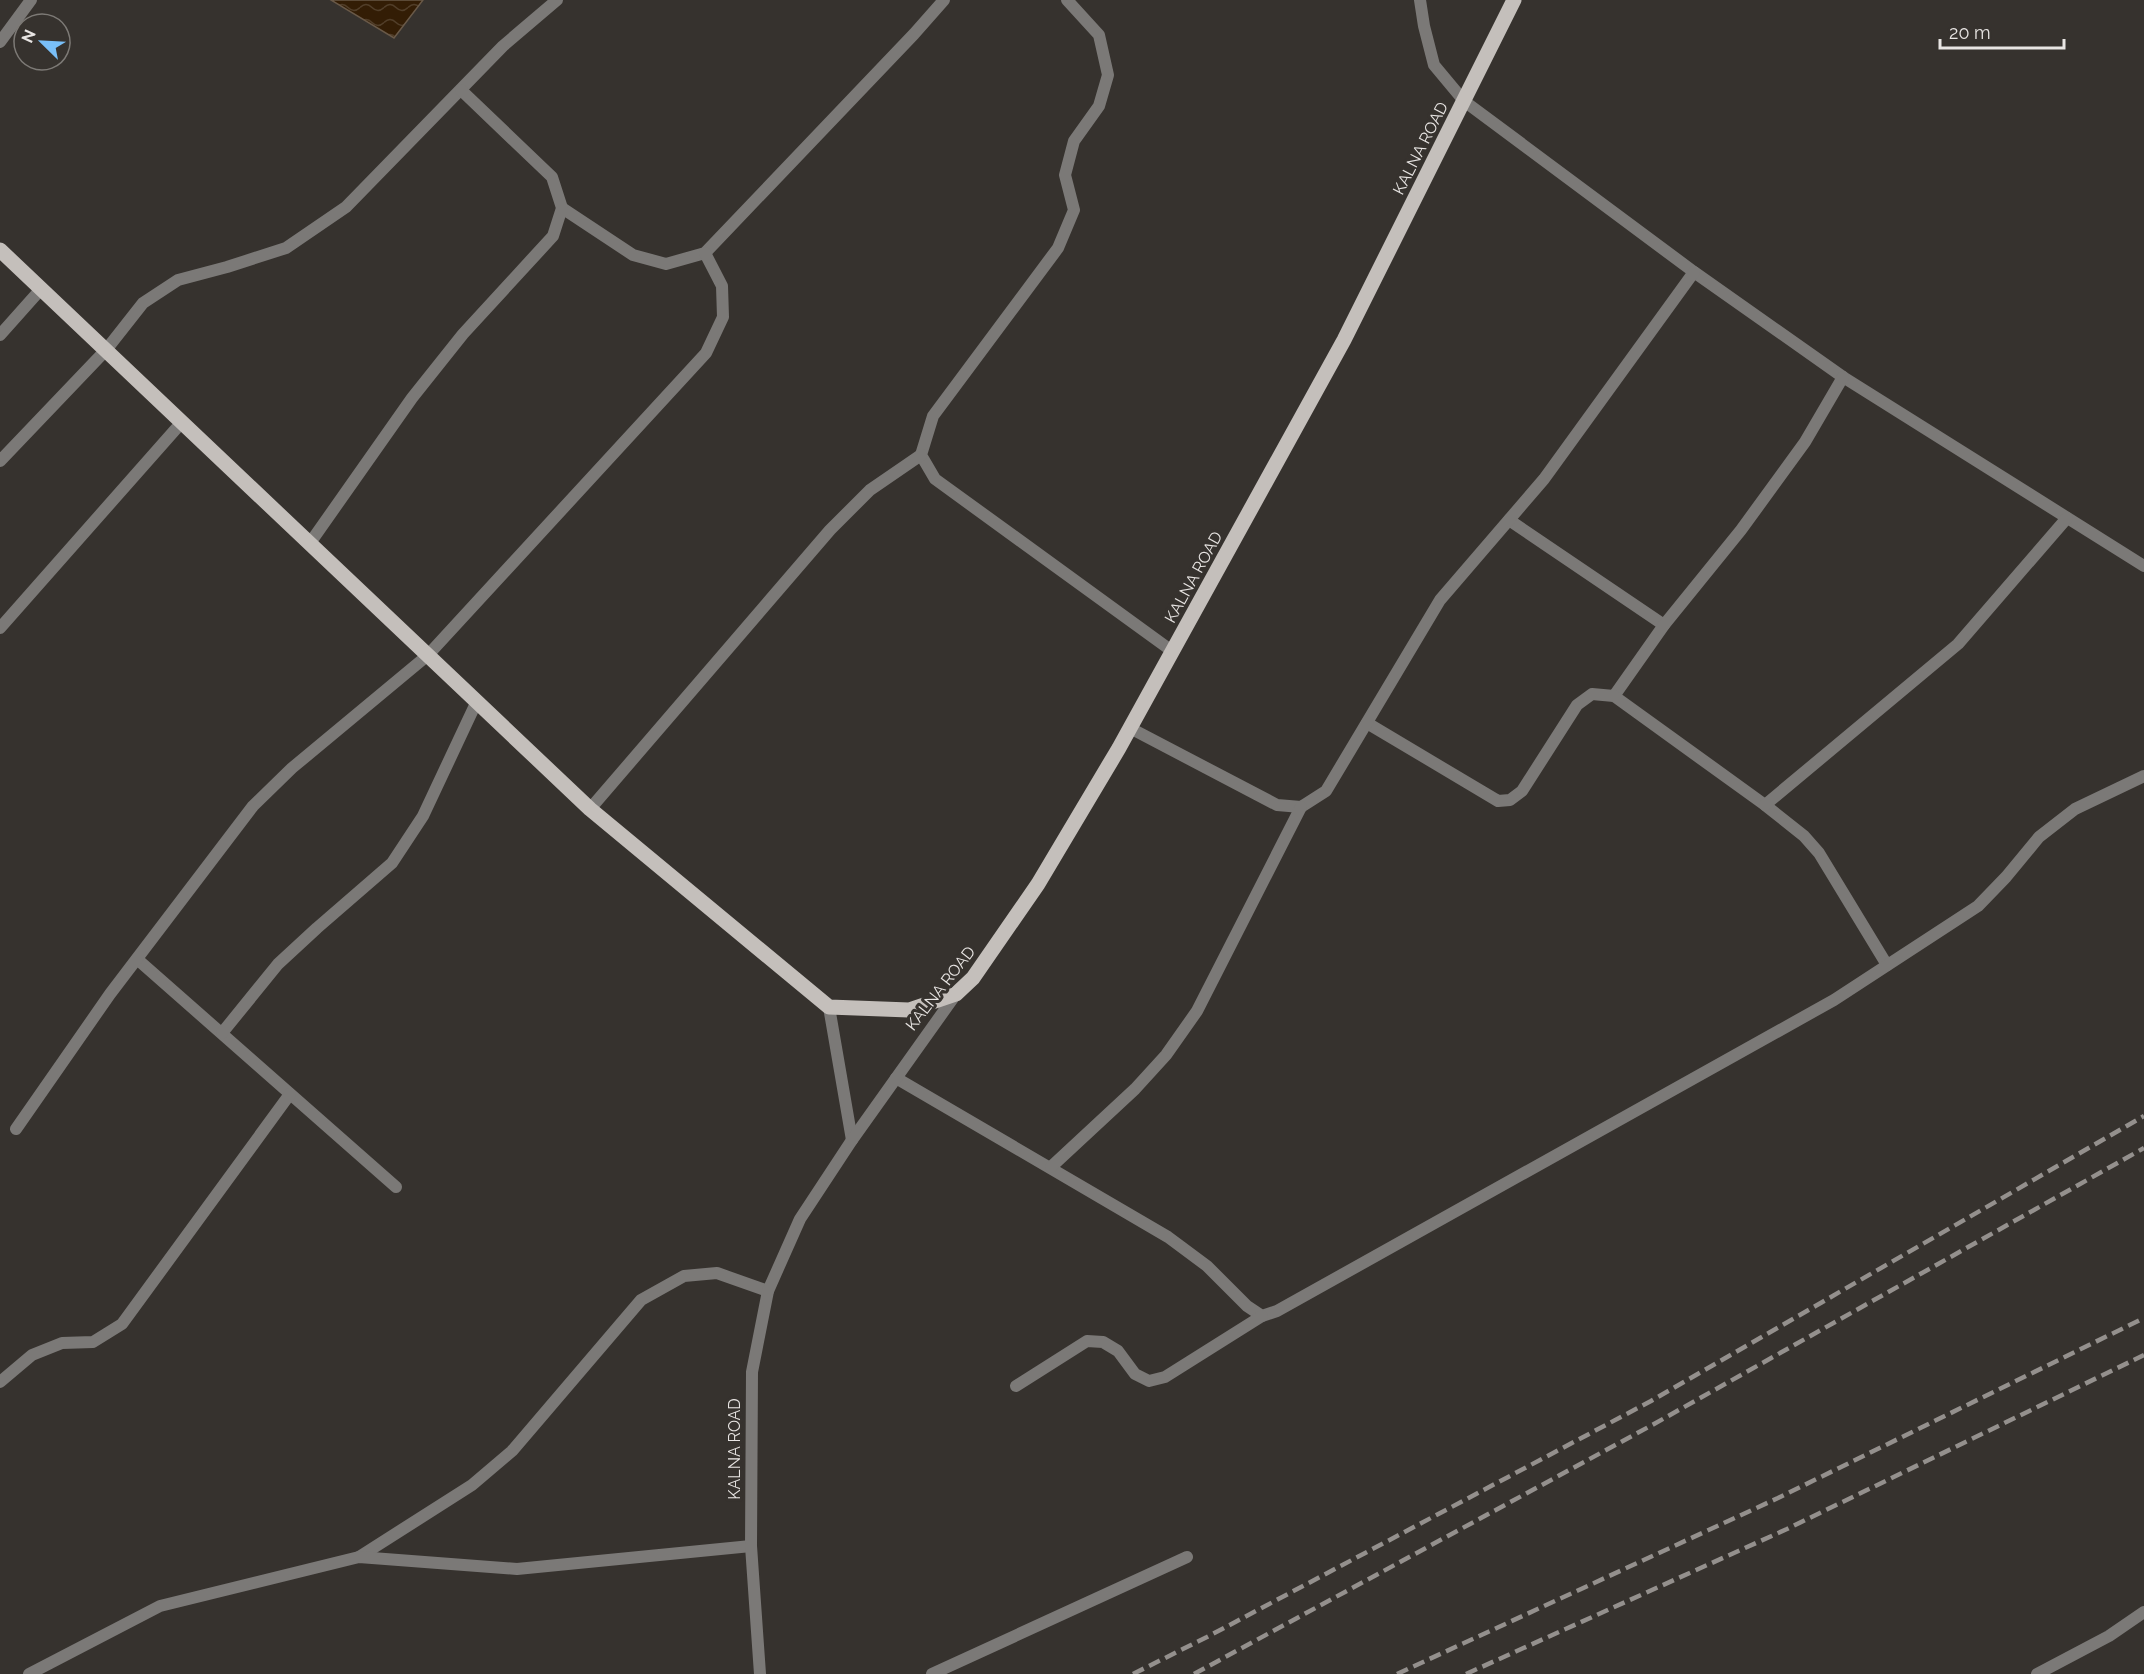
<svg xmlns="http://www.w3.org/2000/svg" width="2144" height="1674" font-family="Raleway,sans-serif">
	<defs>
		<pattern id="water-waves" width="16" height="10" patternUnits="userSpaceOnUse" patternTransform="scale(1.5)"><rect width="16" height="10" fill="#331d05"/><path d="M0 5q4-4 8 0t8 0" fill="none" stroke="#513e29"/></pattern>
	</defs>
	<rect width="100%" height="100%" fill="#36322e"/>
	<polygon fill="url(#water-waves)" stroke="#695948" stroke-width="1.5" points="331,0 423,0 394,38"/>
	<g fill="none" stroke-linecap="round" stroke-linejoin="round">
		<g stroke="#7b7977" stroke-width="12">
			<polyline points="1067,0 1099,35 1108,75 1099,106 1074,141 1065,175 1074,210 1058,248 933,416 921,455 935,479 1172,651"/>
			<polyline points="1420,0 1424,26 1434,65 1464,101 1694,272 1843,377 2144,566"/>
			<polyline points="0,42 31,0"/>
			<polyline points="562,208 633,255 666,264 705,253 914,34 944,0"/>
			<polyline points="0,335 41,289"/>
			<polyline points="0,461 106,350 143,303 178,280 227,267 286,248 346,207 503,46 557,0"/>
			<polyline points="1509,520 1664,625"/>
			<polyline points="310,543 412,398 463,334 553,236 562,208 552,177 461,90"/>
			<polyline points="0,628 182,422"/>
			<polyline points="1614,696 1664,625 1741,530 1805,442 1843,377"/>
			<polyline points="1367,723 1498,801 1510,800 1522,791 1577,705 1592,694 1614,696 1765,805 1804,836 1819,853 1887,965"/>
			<polyline points="1130,728 1277,805 1301,807 1326,791 1440,600 1544,479 1694,272"/>
			<polyline points="1765,805 1958,644 2067,518"/>
			<polyline points="590,809 830,530 870,490 921,455"/>
			<polyline points="137,959 396,1187"/>
			<polyline points="222,1033 278,964 317,928 392,863 423,816 477,701"/>
			<polyline points="896,1078 1168,1237 1207,1266 1247,1306 1262,1316 1277,1311 1834,1000 1978,906 2006,877 2039,837 2075,809 2144,776"/>
			<polyline points="16,1129 110,994 253,806 292,768 428,655 706,353 723,317 722,286 705,253"/>
			<polyline points="1051,1167 1135,1089 1166,1055 1197,1011 1301,807"/>
			<polyline points="0,1382 32,1355 62,1343 93,1342 122,1324 290,1094"/>
			<polyline points="1016,1386 1087,1341 1103,1342 1118,1351 1135,1374 1149,1381 1165,1377 1262,1316"/>
			<polyline points="359,1557 472,1485 512,1451 641,1300 684,1276 717,1273 768,1291"/>
			<polyline points="29,1674 160,1606 359,1557 517,1569 751,1546"/>
			<polyline points="932,1674 1187,1557"/>
			<polyline points="2037,1674 2109,1636 2144,1612"/>
		</g>
		<g stroke="#7b7977" stroke-width="12">
			<polyline points="829,1007 852,1140"/>
			<polyline points="760,1674 751,1546 752,1372 768,1291 800,1219 852,1140 956,994"/>
		</g>
		<polyline stroke="#c4bfbb" stroke-width="15" points="0,250 590,809 829,1007 909,1010 956,994 973,978 1038,884 1119,748 1344,340 1514,0"/>
		<g stroke="#94908d" stroke-width="4.5" stroke-dasharray="12 6" stroke-linecap="butt">
			<polyline points="1133,1674 1207,1637 1651,1401 2144,1116"/>
			<polyline points="1194,1674 1654,1424 2144,1148"/>
			<polyline points="1397,1674 1778,1498 2144,1318"/>
			<polyline points="1466,1674 1787,1529 2144,1355"/>
		</g>
	</g>
	<g text-anchor="middle" stroke-width="6" stroke-linejoin="round" paint-order="stroke">
		<g font-size="16" fill="#e8e5e3" stroke="#36322e">
			<text transform="translate(1420 148) rotate(-63)" y="6">KALNA ROAD</text>
			<text transform="translate(1193 577) rotate(-61)" y="6">KALNA ROAD</text>
			<text transform="translate(940 988) rotate(-52)" y="6">KALNA ROAD</text>
			<text transform="translate(734 1449) rotate(-90)" y="6">KALNA ROAD</text>
		</g>
	</g>
	<g transform="translate(42 42) rotate(294)"><circle r="28" fill="#36322e" stroke="#7d7a76" stroke-width="1.5"/>
	<path d="M0-4.5L10 22L0 15L-10 22Z" fill="#79bff8"/>
	<text y="-9" font-size="16" font-weight="bold" text-anchor="middle" fill="#e8e5e3">N</text>
	</g>
	<path d="M1940 39v9h124v-9" fill="none" stroke="#e8e5e3" stroke-width="3"/>
	<text x="1949" y="39" font-size="18" fill="#e8e5e3" stroke="#36322e" stroke-width="4.5" paint-order="stroke">20 m</text>
</svg>
